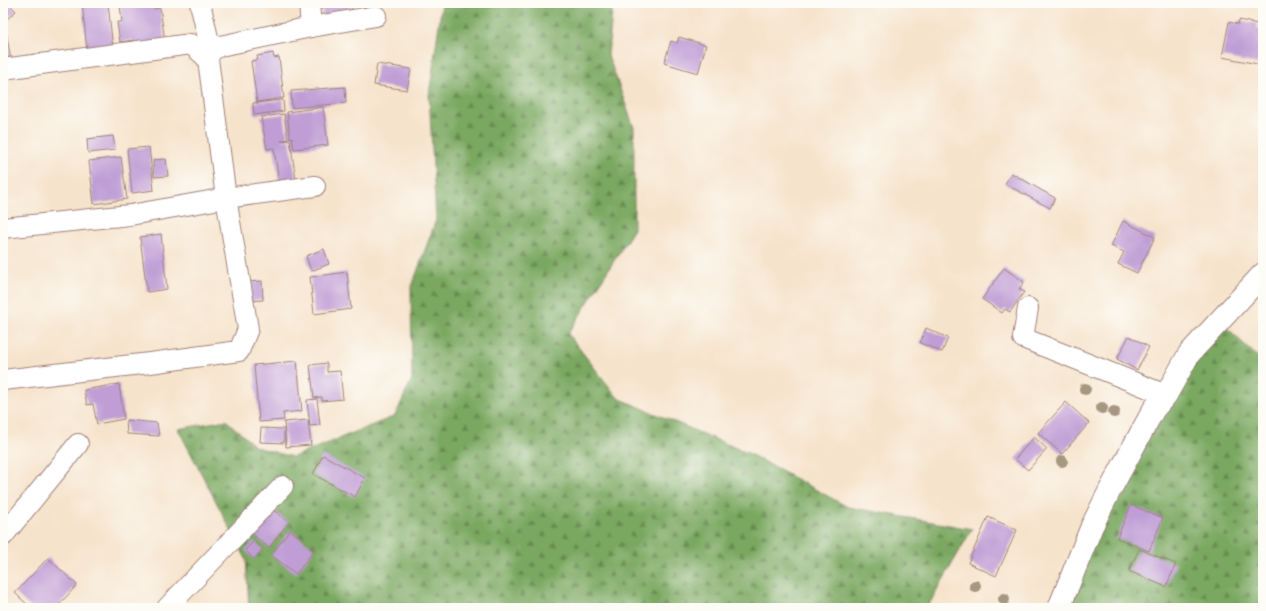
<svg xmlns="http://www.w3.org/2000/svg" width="1266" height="611" font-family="'Gentium Book Plus',serif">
	<defs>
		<pattern id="forest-firs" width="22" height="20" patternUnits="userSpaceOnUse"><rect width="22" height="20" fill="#7aa861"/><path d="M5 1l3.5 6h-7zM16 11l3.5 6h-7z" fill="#668850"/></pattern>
	</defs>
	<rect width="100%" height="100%" fill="#fdfcf7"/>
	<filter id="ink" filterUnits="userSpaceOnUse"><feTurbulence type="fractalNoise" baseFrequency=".025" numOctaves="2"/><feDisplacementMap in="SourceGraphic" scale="8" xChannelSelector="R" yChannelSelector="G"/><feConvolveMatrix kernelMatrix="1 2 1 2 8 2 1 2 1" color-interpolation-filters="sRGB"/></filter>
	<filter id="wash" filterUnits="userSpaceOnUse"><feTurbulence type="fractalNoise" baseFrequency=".012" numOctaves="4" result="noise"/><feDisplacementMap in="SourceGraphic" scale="16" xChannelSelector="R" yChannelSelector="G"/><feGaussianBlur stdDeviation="0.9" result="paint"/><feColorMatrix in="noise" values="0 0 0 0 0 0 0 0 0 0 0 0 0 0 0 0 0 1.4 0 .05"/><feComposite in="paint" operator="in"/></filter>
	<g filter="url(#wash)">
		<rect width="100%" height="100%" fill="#f6e3cb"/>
		<g fill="url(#forest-firs)" stroke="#626446">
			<polygon points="442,3 613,3 608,55 634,128 634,229 568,334 618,398 748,453 848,507 972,529 927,608 249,608 246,559 178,429 226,420 256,447 293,457 395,416 412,379 411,288 436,220 429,95"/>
			<polygon points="1223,324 1263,362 1263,608 1069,608 1090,523 1164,390"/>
		</g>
		<g id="blocks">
			<g fill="#c09dd5">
				<polygon points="82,3 108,3 113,49 87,51"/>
				<polygon points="130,3 152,3 153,9 160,8 165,41 135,45 134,40 120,42 117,22 122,22 120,5"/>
				<polygon points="321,3 351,3 353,15 324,19"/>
				<polygon points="10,5 16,11 5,21 3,20 3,9 5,10"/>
				<polygon points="1239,20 1258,24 1257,28 1263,29 1263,65 1222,57 1229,22 1238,24"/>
				<polygon points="5,24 11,61 3,62 3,25"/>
				<polygon points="679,37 706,45 698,73 664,63 671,41 677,43"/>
				<polygon points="273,53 274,58 279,57 284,98 257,102 251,61 258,60 257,56"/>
				<polygon points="377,64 411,69 407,90 374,85"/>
				<polygon points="345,87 346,103 292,108 291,91"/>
				<polygon points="283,100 284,111 254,115 253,103"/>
				<polygon points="323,107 328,145 294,149 292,137 290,138 287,112"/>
				<polygon points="284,114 288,139 281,141 290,140 296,180 279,182 274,148 267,149 261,117"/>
				<polygon points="113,136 115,150 88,153 87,139"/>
				<polygon points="149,147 154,190 132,193 127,149"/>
				<polygon points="121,157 127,199 94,204 89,161"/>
				<polygon points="166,159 168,176 154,177 153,160"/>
				<polygon points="1011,173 1055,198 1050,208 1005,184"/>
				<polygon points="1123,221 1155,237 1137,273 1118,264 1124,252 1111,246"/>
				<polygon points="161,234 167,289 147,292 140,237"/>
				<polygon points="324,249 329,264 311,271 306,256"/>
				<polygon points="1004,268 1024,282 1019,289 1024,292 1010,312 1005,309 1002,313 982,299"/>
				<polygon points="347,272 351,309 314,314 310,277"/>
				<polygon points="262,281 263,300 249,301 247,282"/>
				<polygon points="926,328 948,338 942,352 920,343"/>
				<polygon points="1129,336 1149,347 1137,370 1117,359"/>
				<polygon points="297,361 302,411 283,413 284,420 259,422 254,365"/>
				<polygon points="327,363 327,372 340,371 343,399 322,401 322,397 314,398 310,365"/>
				<polygon points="119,384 124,419 97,424 93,404 87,405 84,390"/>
				<polygon points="317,399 320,425 310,426 307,400"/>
				<polygon points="1066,402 1089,423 1062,454 1038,433"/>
				<polygon points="126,420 157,423 159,436 127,434"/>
				<polygon points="308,420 311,445 286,447 284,422"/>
				<polygon points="261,428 284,429 284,443 260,442"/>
				<polygon points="1034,437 1047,449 1028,470 1015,459"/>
				<polygon points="323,455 365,478 355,497 313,474"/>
				<polygon points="1131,505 1163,518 1149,551 1117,538"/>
				<polygon points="272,509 289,522 269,548 252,534"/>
				<polygon points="988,517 1017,530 996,576 968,563"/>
				<polygon points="290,530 315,549 296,574 271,555"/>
				<polygon points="254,541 263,549 254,559 245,550"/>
				<polygon points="1139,549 1176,564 1166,587 1129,571"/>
				<polygon points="48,558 77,585 56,608 31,608 15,593"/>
			</g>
		</g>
	</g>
	<g filter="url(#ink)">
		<use href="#blocks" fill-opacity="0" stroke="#a0817b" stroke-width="1"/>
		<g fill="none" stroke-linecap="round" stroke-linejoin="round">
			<g stroke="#a0817b" stroke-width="22">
				<g id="minor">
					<polyline points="200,3 211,51"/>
					<polyline points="309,3 311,27"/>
					<polyline points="3,69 191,44 208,59"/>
					<polyline points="3,228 130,215 226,198 315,186"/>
					<polyline points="1028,308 1023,338 1166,395"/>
					<polyline points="3,380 150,363 239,351 248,329 226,198 208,59 211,51 220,46 311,27 376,16"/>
					<polyline points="3,536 78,444"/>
					<polyline points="167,608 283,486"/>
				</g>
			</g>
			<g stroke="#a0817b" stroke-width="24">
				<polyline id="tertiary" points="1059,608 1092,526 1110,490 1154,409 1166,395 1189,354 1263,274"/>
			</g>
			<use href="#minor" stroke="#fff" stroke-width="20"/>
			<use href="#tertiary" stroke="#fff" stroke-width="22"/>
		</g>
		<g fill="#a69780">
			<circle cx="1085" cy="389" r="6"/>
			<circle cx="1102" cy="408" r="6"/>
			<circle cx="1114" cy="412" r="6"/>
			<circle cx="1062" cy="461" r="6"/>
			<circle cx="975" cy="586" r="6"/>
			<circle cx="1004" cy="599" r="6"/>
		</g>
	</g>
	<rect width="1266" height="611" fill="none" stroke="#fdfcf7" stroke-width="16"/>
</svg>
